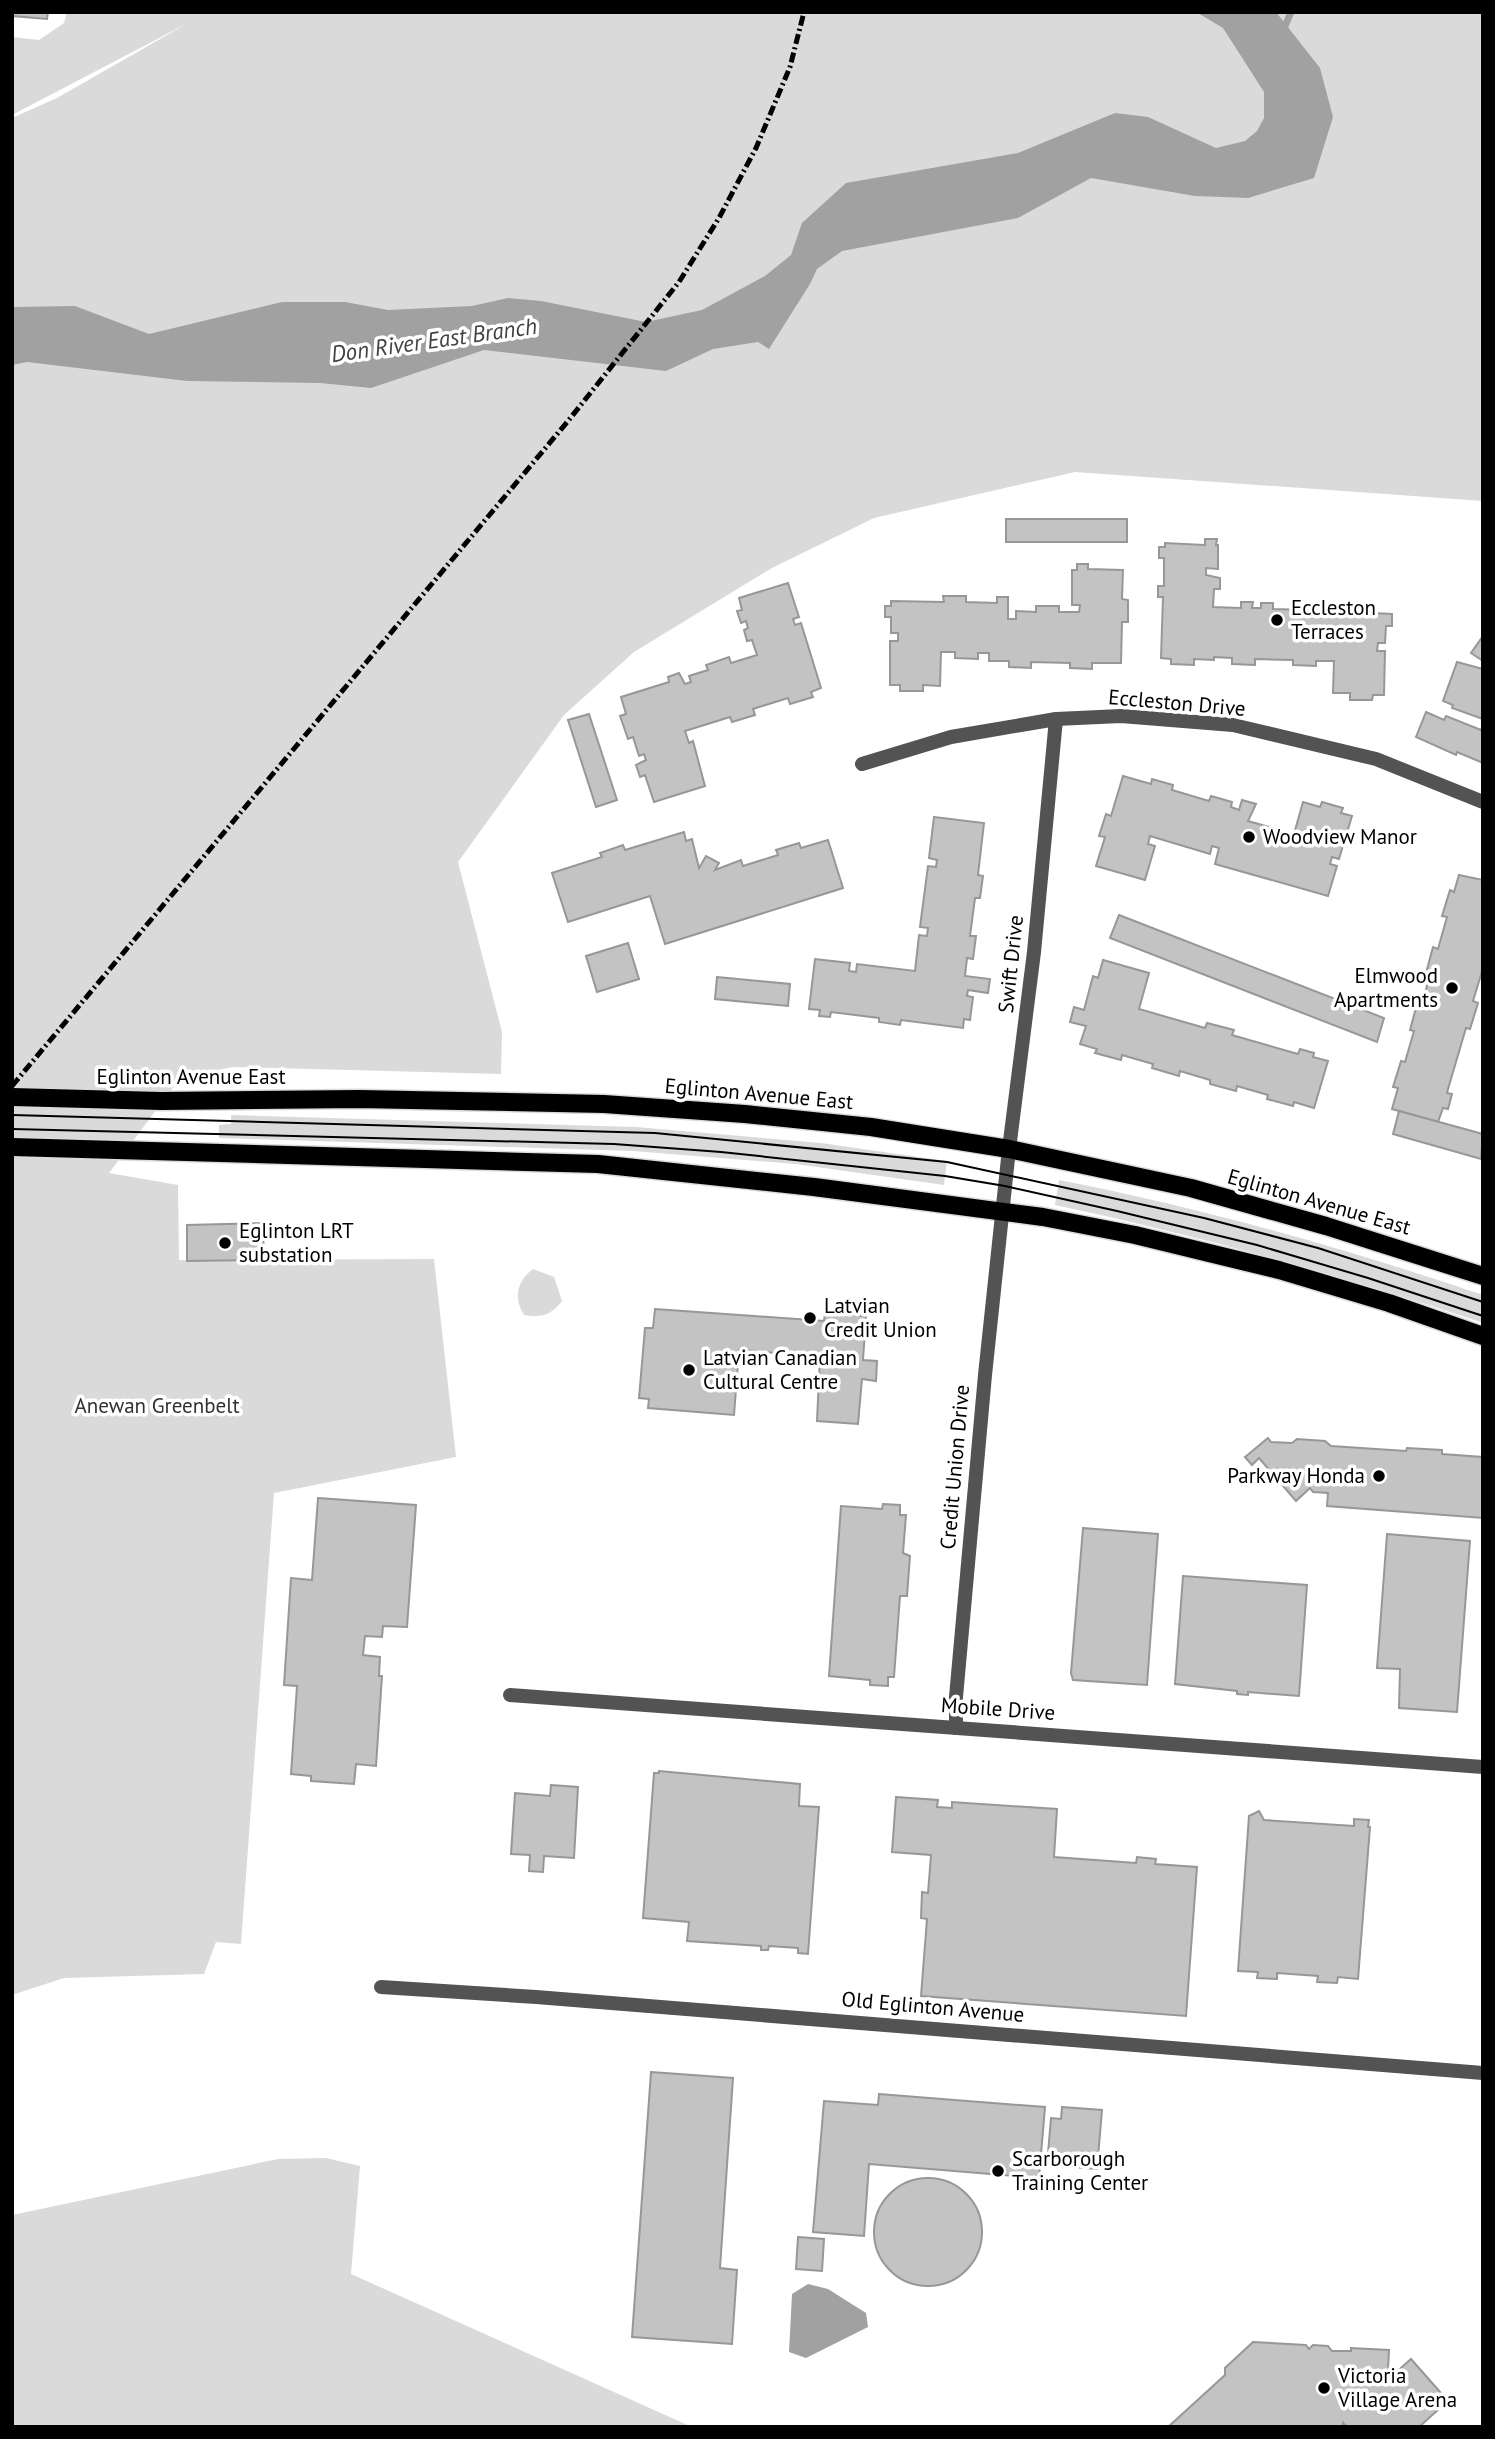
<svg xmlns="http://www.w3.org/2000/svg" width="1495" height="2439" font-family="'PT Sans',sans-serif">
	<rect width="100%" height="100%" fill="#fff"/>
	<g fill="#dadada">
		<polygon points="67,12 1483,12 1483,501 1075,472 874,518 772,568 634,652 564,715 458,862 502,1032 501,1074 233,1067 180,1078 109,1173 178,1185 179,1260 434,1259 456,1457 274,1493 241,1944 216,1942 204,1974 64,1978 12,1995 12,118 57,98 188,23 12,115 12,37 39,40 64,23"/>
		<polygon points="231,1115 636,1127 821,1143 947,1161 944,1185 796,1164 633,1151 219,1138 219,1125 231,1124"/>
		<path d="M1059,1180C1203,1208 1344,1248 1483,1295V1323C1342,1275 1200,1236 1055,1205Z"/>
		<path d="M533,1269L554,1277L562,1301C551,1315 542,1318 524,1315C513,1298 517,1281 533,1269Z"/>
		<polygon points="326,2158 360,2166 351,2274 692,2427 12,2427 12,2215 278,2159"/>
	</g>
	<g fill="#a1a1a1">
		<polygon points="1196,12 1276,12 1320,68 1333,117 1314,178 1248,198 1195,196 1091,178 1018,218 842,251 817,269 810,284 769,349 758,342 713,349 666,371 484,350 371,388 320,383 187,381 27,362 12,365 12,307 75,306 149,334 282,302 345,302 388,310 472,306 508,298 541,301 646,322 702,310 765,276 791,255 802,223 846,183 1018,153 1115,113 1148,117 1216,148 1245,141 1257,131 1264,118 1264,92 1223,28"/>
		<polygon points="808,2284 828,2289 866,2313 868,2327 806,2358 789,2352 792,2294"/>
	</g>
	<g fill="none" stroke-linecap="round" stroke-linejoin="round">
		<polyline stroke="#a1a1a1" stroke-width="7" points="1283,31 1291,12"/>
	</g>
	<g fill="#c3c3c3" stroke="#979797" stroke-width="2">
		<polygon points="12,12 48,12 47,19 12,16"/>
		<rect x="1006" y="519" width="121" height="23"/>
		<polygon points="1205,539 1217,539 1216,545 1218,545 1218,569 1206,568 1206,575 1220,578 1220,589 1214,589 1213,607 1241,608 1241,602 1253,602 1252,608 1261,608 1261,603 1273,603 1273,609 1310,610 1311,604 1333,605 1333,611 1392,614 1392,626 1386,626 1385,643 1378,643 1377,651 1385,651 1384,695 1373,695 1372,700 1350,700 1350,693 1333,693 1334,661 1316,661 1316,666 1293,665 1293,660 1255,659 1255,665 1232,664 1232,658 1214,657 1214,660 1194,659 1194,665 1171,664 1171,659 1161,658 1163,597 1158,597 1158,586 1164,586 1164,558 1159,558 1159,547 1165,547 1165,543 1205,545"/>
		<polygon points="1077,564 1088,564 1088,569 1123,570 1122,599 1128,600 1128,622 1122,622 1121,663 1092,663 1092,669 1070,668 1070,663 1031,662 1031,668 1009,667 1009,661 989,661 989,653 978,653 978,659 955,658 955,652 941,652 940,686 923,685 923,691 900,691 900,685 890,685 890,641 898,641 898,633 891,633 891,617 885,617 885,606 891,606 891,601 944,602 943,596 966,596 966,602 997,603 997,597 1008,597 1008,619 1016,619 1016,611 1036,612 1036,606 1059,606 1059,612 1079,612 1080,605 1072,605 1072,570 1077,570"/>
		<polygon points="788,583 799,617 793,619 795,625 801,623 821,688 811,692 813,697 790,704 788,698 753,709 755,715 732,722 730,717 685,731 689,743 693,741 705,786 654,802 645,775 640,777 636,765 646,760 644,754 639,756 633,737 628,739 620,716 626,714 621,697 669,682 668,677 679,673 685,684 691,682 689,676 708,670 706,665 729,657 731,663 757,655 752,640 747,641 744,630 748,628 746,621 741,623 737,611 742,610 739,598"/>
		<polygon points="1483,636 1483,661 1471,653"/>
		<polygon points="1457,662 1483,669 1483,719 1452,708 1453,705 1443,701"/>
		<polygon points="1426,712 1444,720 1446,716 1481,730 1483,726 1483,763 1457,752 1456,755 1416,737"/>
		<polygon points="589,714 617,800 596,807 568,720"/>
		<polygon points="1123,776 1151,784 1152,779 1173,785 1172,790 1209,801 1211,796 1232,802 1231,807 1239,810 1242,800 1256,804 1248,821 1294,834 1303,802 1320,807 1322,802 1343,808 1341,813 1352,816 1339,859 1332,857 1330,864 1337,866 1328,896 1215,864 1219,848 1212,846 1210,854 1150,836 1148,844 1155,846 1145,880 1096,866 1105,837 1099,836 1106,814 1111,816"/>
		<polygon points="934,817 984,823 978,875 983,876 980,898 975,898 970,936 976,936 973,959 967,958 965,976 990,979 988,993 968,990 967,996 973,997 970,1020 964,1019 963,1028 901,1020 900,1025 879,1022 879,1018 831,1012 830,1017 819,1016 820,1010 809,1009 815,959 850,963 849,971 856,972 857,964 915,971 919,935 927,936 928,928 920,927 928,866 936,867 937,860 929,858"/>
		<polygon points="684,832 686,841 692,839 699,868 706,856 719,863 715,870 741,860 743,866 778,855 776,850 799,843 801,848 828,840 843,888 665,944 650,896 568,922 552,873 602,857 600,853 623,845 625,850"/>
		<polygon points="1459,875 1483,880 1483,968 1473,1001 1478,1003 1470,1029 1466,1028 1448,1089 1447,1093 1452,1094 1448,1109 1443,1108 1438,1122 1392,1109 1398,1088 1393,1087 1401,1061 1405,1062 1414,1031 1410,1030 1417,1004 1422,1005 1430,974 1426,973 1433,947 1438,949 1447,917 1442,916 1450,890 1454,892"/>
		<polygon points="1119,915 1384,1018 1377,1042 1110,938"/>
		<polygon points="628,943 639,979 597,992 586,956"/>
		<polygon points="1103,960 1149,973 1139,1009 1205,1028 1207,1023 1234,1030 1232,1035 1298,1054 1300,1049 1314,1053 1313,1057 1328,1061 1314,1108 1294,1102 1293,1106 1267,1099 1268,1095 1237,1086 1236,1091 1210,1084 1210,1080 1180,1071 1179,1076 1152,1068 1153,1064 1122,1055 1121,1060 1095,1053 1097,1049 1080,1044 1086,1026 1070,1022 1074,1007 1084,1010 1093,976 1098,978"/>
		<polygon points="717,977 790,984 788,1006 715,999"/>
		<polygon points="1399,1111 1483,1134 1481,1159 1393,1134"/>
		<polygon points="264,1223 263,1260 187,1261 187,1225"/>
		<polygon points="655,1309 824,1321 825,1313 866,1316 863,1360 877,1361 876,1381 862,1379 858,1424 817,1421 820,1356 762,1352 762,1360 752,1359 753,1351 739,1350 734,1415 648,1408 649,1399 639,1398 645,1328 653,1328"/>
		<polygon points="1268,1438 1271,1442 1292,1443 1297,1439 1325,1441 1331,1446 1406,1451 1407,1448 1442,1450 1442,1454 1483,1457 1483,1518 1327,1506 1328,1493 1313,1492 1310,1488 1296,1501 1259,1458 1252,1465 1245,1457"/>
		<polygon points="318,1498 416,1505 407,1627 383,1626 382,1637 365,1636 363,1655 380,1657 379,1676 382,1676 376,1766 356,1764 354,1784 311,1781 311,1776 291,1774 297,1686 284,1685 291,1578 312,1580"/>
		<polygon points="883,1504 900,1505 900,1515 906,1515 903,1553 910,1556 907,1596 900,1596 894,1677 888,1677 888,1686 870,1685 870,1680 829,1676 841,1506 882,1509"/>
		<polygon points="1083,1528 1158,1534 1147,1685 1073,1680 1071,1673"/>
		<polygon points="1387,1534 1470,1541 1457,1712 1399,1708 1400,1669 1377,1668"/>
		<polygon points="1183,1576 1307,1585 1299,1696 1248,1692 1248,1695 1237,1694 1237,1691 1175,1684"/>
		<polygon points="659,1771 800,1784 799,1806 819,1807 808,1954 798,1953 798,1948 769,1946 768,1950 761,1950 761,1946 687,1941 689,1922 643,1918 654,1773 659,1773"/>
		<polygon points="551,1785 578,1787 574,1858 544,1856 543,1872 529,1871 530,1855 511,1854 515,1793 550,1796"/>
		<polygon points="896,1797 938,1800 937,1807 952,1808 952,1802 1057,1809 1054,1857 1136,1863 1137,1857 1156,1859 1155,1864 1197,1867 1186,2016 921,1996 927,1919 921,1918 922,1892 928,1893 931,1855 892,1852"/>
		<polygon points="1259,1811 1264,1820 1354,1826 1354,1819 1369,1820 1368,1827 1370,1827 1358,1979 1338,1977 1337,1983 1317,1982 1318,1976 1277,1973 1277,1979 1257,1978 1258,1972 1238,1971 1249,1816"/>
		<polygon points="651,2072 733,2078 720,2268 737,2270 732,2344 632,2337"/>
		<polygon points="879,2094 1045,2107 1039,2178 869,2164 864,2236 813,2232 824,2101 878,2105"/>
		<polygon points="1062,2107 1102,2110 1097,2169 1047,2165 1051,2118 1061,2119"/>
		<circle cx="928" cy="2232" r="54"/>
		<polygon points="798,2237 824,2239 822,2271 796,2269"/>
		<polygon points="1253,2342 1306,2345 1309,2349 1313,2345 1328,2346 1332,2351 1351,2351 1351,2348 1389,2350 1388,2369 1393,2375 1411,2359 1448,2401 1419,2427 1347,2427 1343,2423 1343,2427 1168,2427 1225,2375 1225,2368"/>
	</g>
	<g fill="none" stroke-linecap="round" stroke-linejoin="round">
		<g stroke="#dbdbdb" stroke-width="21">
			<g id="primary">
				<polyline points="12,1097 161,1101 360,1099 604,1104 745,1114 871,1127 1009,1149 1191,1188 1326,1226 1483,1276"/>
				<polyline points="12,1147 598,1164 814,1187 1043,1217 1135,1235 1279,1270 1389,1303 1483,1336"/>
			</g>
		</g>
		<g stroke="#535353" stroke-width="14">
			<polyline points="862,764 951,737 1056,719 1121,716 1233,725 1376,759 1483,802"/>
			<polyline points="510,1695 1483,1767"/>
			<polyline points="956,1728 956,1697 985,1375 1009,1149 1034,952 1056,719"/>
			<polyline points="381,1987 536,1997 1483,2073"/>
		</g>
		<use href="#primary" stroke="#000" stroke-width="18"/>
		<g stroke="#000" stroke-width="2">
			<polyline points="12,1115 655,1133 947,1162 1204,1218 1318,1248 1483,1302"/>
			<polyline points="12,1129 614,1144 721,1152 945,1176 1005,1186 1117,1211 1257,1245 1368,1278 1483,1316"/>
		</g>
		<polyline stroke="#000" stroke-width="5" stroke-dasharray="10 3.5 2 3.5" stroke-linecap="butt" points="12,1086 568,421 679,282 719,218 756,148 790,67 804,12"/>
	</g>
	<g fill="#000" stroke="#fff" stroke-width="2.5">
		<circle cx="1277" cy="620" r="7"/>
		<circle cx="1249" cy="837" r="7"/>
		<circle cx="1452" cy="988" r="7"/>
		<circle cx="225" cy="1243" r="7"/>
		<circle cx="810" cy="1318" r="7"/>
		<circle cx="689" cy="1370" r="7"/>
		<circle cx="1379" cy="1476" r="7"/>
		<circle cx="998" cy="2171" r="7"/>
		<circle cx="1324" cy="2388" r="7"/>
	</g>
	<g text-anchor="middle" stroke-width="7" stroke-linejoin="round" paint-order="stroke">
		<g font-size="21" fill="#000" stroke="#fff" text-anchor="start">
			<text x="1291" y="615">Eccleston<tspan x="1291" dy="24">Terraces</tspan></text>
			<text x="1263" y="844">Woodview Manor</text>
			<text x="1438" y="983" text-anchor="end">Elmwood<tspan x="1438" dy="24">Apartments</tspan></text>
			<text x="239" y="1238">Eglinton LRT<tspan x="239" dy="24">substation</tspan></text>
			<text x="824" y="1313">Latvian<tspan x="824" dy="24">Credit Union</tspan></text>
			<text x="703" y="1365">Latvian Canadian<tspan x="703" dy="24">Cultural Centre</tspan></text>
			<text x="1365" y="1483" text-anchor="end">Parkway Honda</text>
			<text x="1012" y="2166">Scarborough<tspan x="1012" dy="24">Training Center</tspan></text>
			<text x="1338" y="2383">Victoria<tspan x="1338" dy="24">Village Arena</tspan></text>
		</g>
		<g font-size="21" fill="#000" stroke="#fff">
			<text transform="translate(1177 703) rotate(5)" y="7">Eccleston Drive</text>
			<text transform="translate(1011 964) rotate(-84)" y="7">Swift Drive</text>
			<text x="191" y="1084">Eglinton Avenue East</text>
			<text transform="translate(759 1094) rotate(5)" y="7">Eglinton Avenue East</text>
			<text transform="translate(1319 1202) rotate(16)" y="7">Eglinton Avenue East</text>
			<text transform="translate(955 1467) rotate(-85)" y="7">Credit Union Drive</text>
			<text transform="translate(998 1709) rotate(4)" y="7">Mobile Drive</text>
			<text transform="translate(933 2007) rotate(5)" y="7">Old Eglinton Avenue</text>
		</g>
		<g font-size="21" fill="#313131" stroke="#fff">
			<text x="157" y="1413">Anewan Greenbelt</text>
		</g>
		<g font-size="23" font-style="italic" fill="#424242" stroke="#fff">
			<text transform="translate(434 340) rotate(-8)" y="8">Don River East Branch</text>
		</g>
	</g>
	<rect width="1495" height="2439" fill="none" stroke="#000000" stroke-width="28"/>
</svg>
